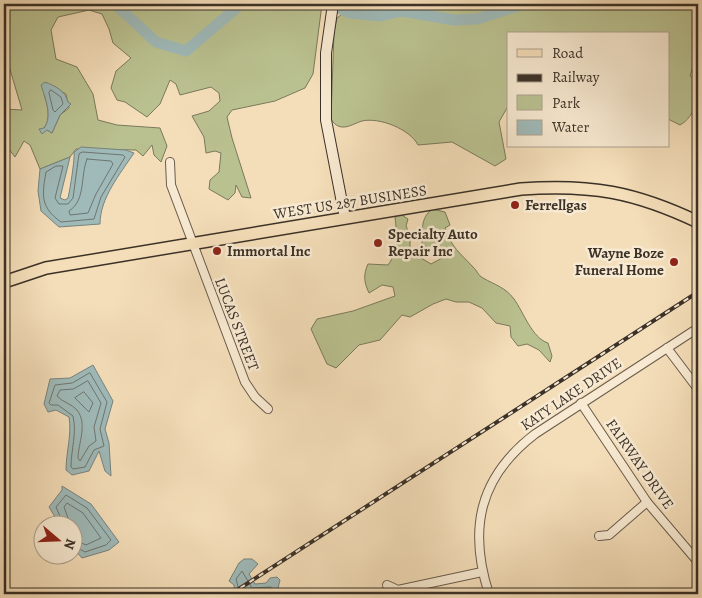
<svg xmlns="http://www.w3.org/2000/svg" width="702" height="598" font-family="Alegreya,serif">
	<rect width="100%" height="100%" fill="#f4deb9"/>
	<filter id="stains"><feTurbulence type="fractalNoise" baseFrequency=".004" numOctaves="4"/><feColorMatrix values="0 0 0 0 .2 0 0 0 0 .09 0 0 0 0 .02 0 0 0 .5 -.17"/></filter>
	<radialGradient id="worn" r=".72"><stop offset=".6" stop-color="#630" stop-opacity="0"/><stop offset="1" stop-color="#630" stop-opacity=".3"/></radialGradient>
	<g fill="#bac190" stroke="#7a795c" fill-rule="evenodd">
		<path d="M4,4H322L313,74L305,88L275,101L232,110L227,117L232,138L251,198L242,197L236,185L235,193L228,200L209,189L210,180L219,172L221,153L215,151L206,153L204,137L192,116L209,111L220,101L219,93L211,87L180,95L176,84L170,80L160,104L147,117L125,102L117,100L111,88L116,71L131,58L113,43L109,29L102,14L89,10L58,17L51,30L56,59L77,67L93,94L98,120L117,125L160,128L167,146L161,162L154,155L152,145L143,156L136,150L76,149L70,157L40,169L30,145L24,141L15,157L4,143V109L22,110L4,49ZM60,91L66,94L69,108L60,115L52,133L44,128C51,119 48,105 44,95Z"/>
		<path d="M341,4H698V52L690,76L698,80C698,97 696,116 680,125L668,119V34H508V106L499,122L506,159L495,166L452,142L418,145C410,129 379,117 362,121C352,124 340,134 331,119L334,32L337,18L346,11Z"/>
		<path d="M432,209L445,212L450,225L445,228C451,247 460,253 473,267C477,270 478,276 483,278C495,285 505,287 514,299C524,313 532,338 548,343L552,356L550,362L539,350L527,344L518,346L511,337L510,326L496,323L482,308L469,302H456L446,299L433,304L410,317L402,315L380,340L359,345L336,368L327,364L311,329L317,319L353,311L395,296L393,287L382,285L369,293C364,282 363,275 368,264L388,265C399,250 397,235 395,217L400,214L408,219L406,226L410,235V250L403,255H416L431,264L444,257L442,251L435,252L422,244C423,229 420,219 432,209Z"/>
	</g>
	<g fill="#9fbab9" stroke="#77837f">
		<path d="M45,82C55,86 65,90 68,102L71,104L60,115L52,133L47,130L42,134L39,129L44,128C53,116 45,98 41,85Z"/>
		<path d="M81,147L126,150L134,153C120,174 100,198 100,224L59,227L41,211L38,191L40,169L70,157L60,198L65,200L68,198C70,190 75,158 74,152Z"/>
		<path d="M93,365L113,401L105,429L109,443L111,476L105,471L99,451L89,471L72,475L66,470C66,452 72,435 69,417L56,410L48,412L44,404L50,379L70,378Z"/>
		<polygon points="62,486 91,504 119,542 109,550 82,558 73,548 72,526 60,525 49,507 62,490"/>
		<polygon points="244,559 252,559 258,564 249,574 255,584 266,583 270,578 277,577 280,580 277,593 235,594 234,585 229,581 239,563"/>
	</g>
	<g fill="none" stroke-linecap="round" stroke-linejoin="round">
		<g stroke="#6d7670" stroke-width="1">
			<polygon points="51,90 61,97 63,104 55,112 53,110 49,93"/>
			<path d="M83,152L123,155L125,157L101,197L94,219L61,222C40,207 42,195 46,172L56,166H63L55,198L59,204H68L73,198L79,154Z"/>
			<path d="M87,159L111,161L113,164L96,194L88,213L70,215L69,211C86,200 80,177 87,159Z"/>
			<path d="M90,373L107,402L100,429L104,446L94,450L85,467L73,469L71,467C71,449 77,434 73,416L58,405H51L49,403L55,385L72,383Z"/>
			<path d="M88,381L101,403L94,427L96,441L89,446L80,461L78,458C78,444 88,424 77,410C72,404 62,402 57,396L60,390L73,389Z"/>
			<polygon points="84,392 93,403 89,412 75,398"/>
			<polyline points="64,526 56,507 66,495 87,508 111,540 106,545 85,552 72,545"/>
			<polyline points="71,526 64,507 67,503 83,513 101,538 86,545 72,539"/>
			<polyline points="240,594 236,579 242,571 252,588 271,587 272,594"/>
		</g>
		<g stroke="#9fbab9" stroke-width="11">
			<polyline points="115,4 156,42 186,51 241,4"/>
			<polyline points="329,4 350,13 380,16 402,11 454,20 477,19 524,4"/>
		</g>
		<g stroke="#695c4c" stroke-width="10">
			<g id="street">
				<polyline points="170,162 171,185 245,382 255,397 268,409"/>
				<polyline points="667,348 698,389"/>
				<polyline points="581,403 647,502 698,562"/>
				<polyline points="599,536 609,535 647,502"/>
				<polyline points="387,585 398,590 482,572"/>
				<path d="M489,594C468,529 479,477 535,434L698,328"/>
			</g>
		</g>
		<g stroke="#3b3127" stroke-width="12">
			<polyline id="secondary" points="333,4 326,53 326,120 345,218"/>
		</g>
		<g stroke="#3b3127" stroke-width="14">
			<path id="primary" d="M4,282L46,268L521,189C591,184 635,192 698,222"/>
		</g>
		<use href="#street" stroke="#f8ead2" stroke-width="8"/>
		<use href="#secondary" stroke="#f8ead2" stroke-width="10"/>
		<use href="#primary" stroke="#f4deb9" stroke-width="11"/>
		<g stroke="#3b3127" stroke-width="4">
			<polyline id="rail" points="231,594 698,292"/>
		</g>
		<use href="#rail" stroke="#f8ead2" stroke-width="2" stroke-dasharray="5.5" stroke-linecap="butt"/>
	</g>
	<g fill="#8f2418" stroke="#f8ead2" stroke-width="2">
		<circle cx="515" cy="205" r="5"/>
		<circle cx="378" cy="243" r="5"/>
		<circle cx="217" cy="251" r="5"/>
		<circle cx="674" cy="262" r="5"/>
	</g>
	<g text-anchor="middle" stroke-width="5" stroke-linejoin="round" paint-order="stroke">
		<g font-size="15" fill="#3b3127" stroke="#f8ead2">
			<text transform="translate(350 202) rotate(-9)" y="5">WEST US 287 BUSINESS</text>
			<text transform="translate(237 324) rotate(69)" y="5">LUCAS STREET</text>
			<text transform="translate(571 394) rotate(-34)" y="5">KATY LAKE DRIVE</text>
			<text transform="translate(640 464) rotate(55)" y="5">FAIRWAY DRIVE</text>
		</g>
		<g font-size="15" font-weight="bold" fill="#3b3127" stroke="#f8ead2" text-anchor="start">
			<text x="525" y="210">Ferrellgas</text>
			<text x="388" y="239">Specialty Auto<tspan x="388" dy="17">Repair Inc</tspan></text>
			<text x="227" y="256">Immortal Inc</text>
			<text x="664" y="258" text-anchor="end">Wayne Boze<tspan x="664" dy="17">Funeral Home</tspan></text>
		</g>
	</g>
	<rect width="702" height="598" fill="none" stroke="#f4deb9" stroke-width="20"/>
	<rect x="5" y="5" width="692" height="588" fill="none" stroke="#3b3127" stroke-width="2.5"/>
	<rect x="10" y="10" width="682" height="578" fill="none" stroke="#3b3127"/>
	<rect x="507" y="32" width="162" height="115" fill="#f8ead2" stroke="#aca08e"/>
	<rect x="517" y="49" width="25" height="8" fill="#f4deb9" stroke="#aca08e"/>
	<text x="552" y="58" font-size="15" fill="#3b3127">Road</text>
	<rect x="517" y="74" width="25" height="8" fill="#3b3127" stroke="#aca08e"/>
	<text x="552" y="82" font-size="15" fill="#3b3127">Railway</text>
	<rect x="517" y="95" width="25" height="15" fill="#bac190" stroke="#aca08e"/>
	<text x="552" y="108" font-size="15" fill="#3b3127">Park</text>
	<rect x="517" y="120" width="25" height="15" fill="#9fbab9" stroke="#aca08e"/>
	<text x="552" y="132" font-size="15" fill="#3b3127">Water</text>
	<g transform="translate(58 540) rotate(109)"><circle r="24" fill="#f8ead2" stroke="#aca08e"/>
	<path d="M0-4L9 19L0 12L-9 19Z" fill="#8f2418"/>
	<text y="-8" font-size="14" font-weight="bold" text-anchor="middle" fill="#3b3127">N</text>
	</g>
	<rect width="100%" height="100%" filter="url(#stains)"/>
	<rect width="100%" height="100%" fill="url(#worn)"/>
</svg>
